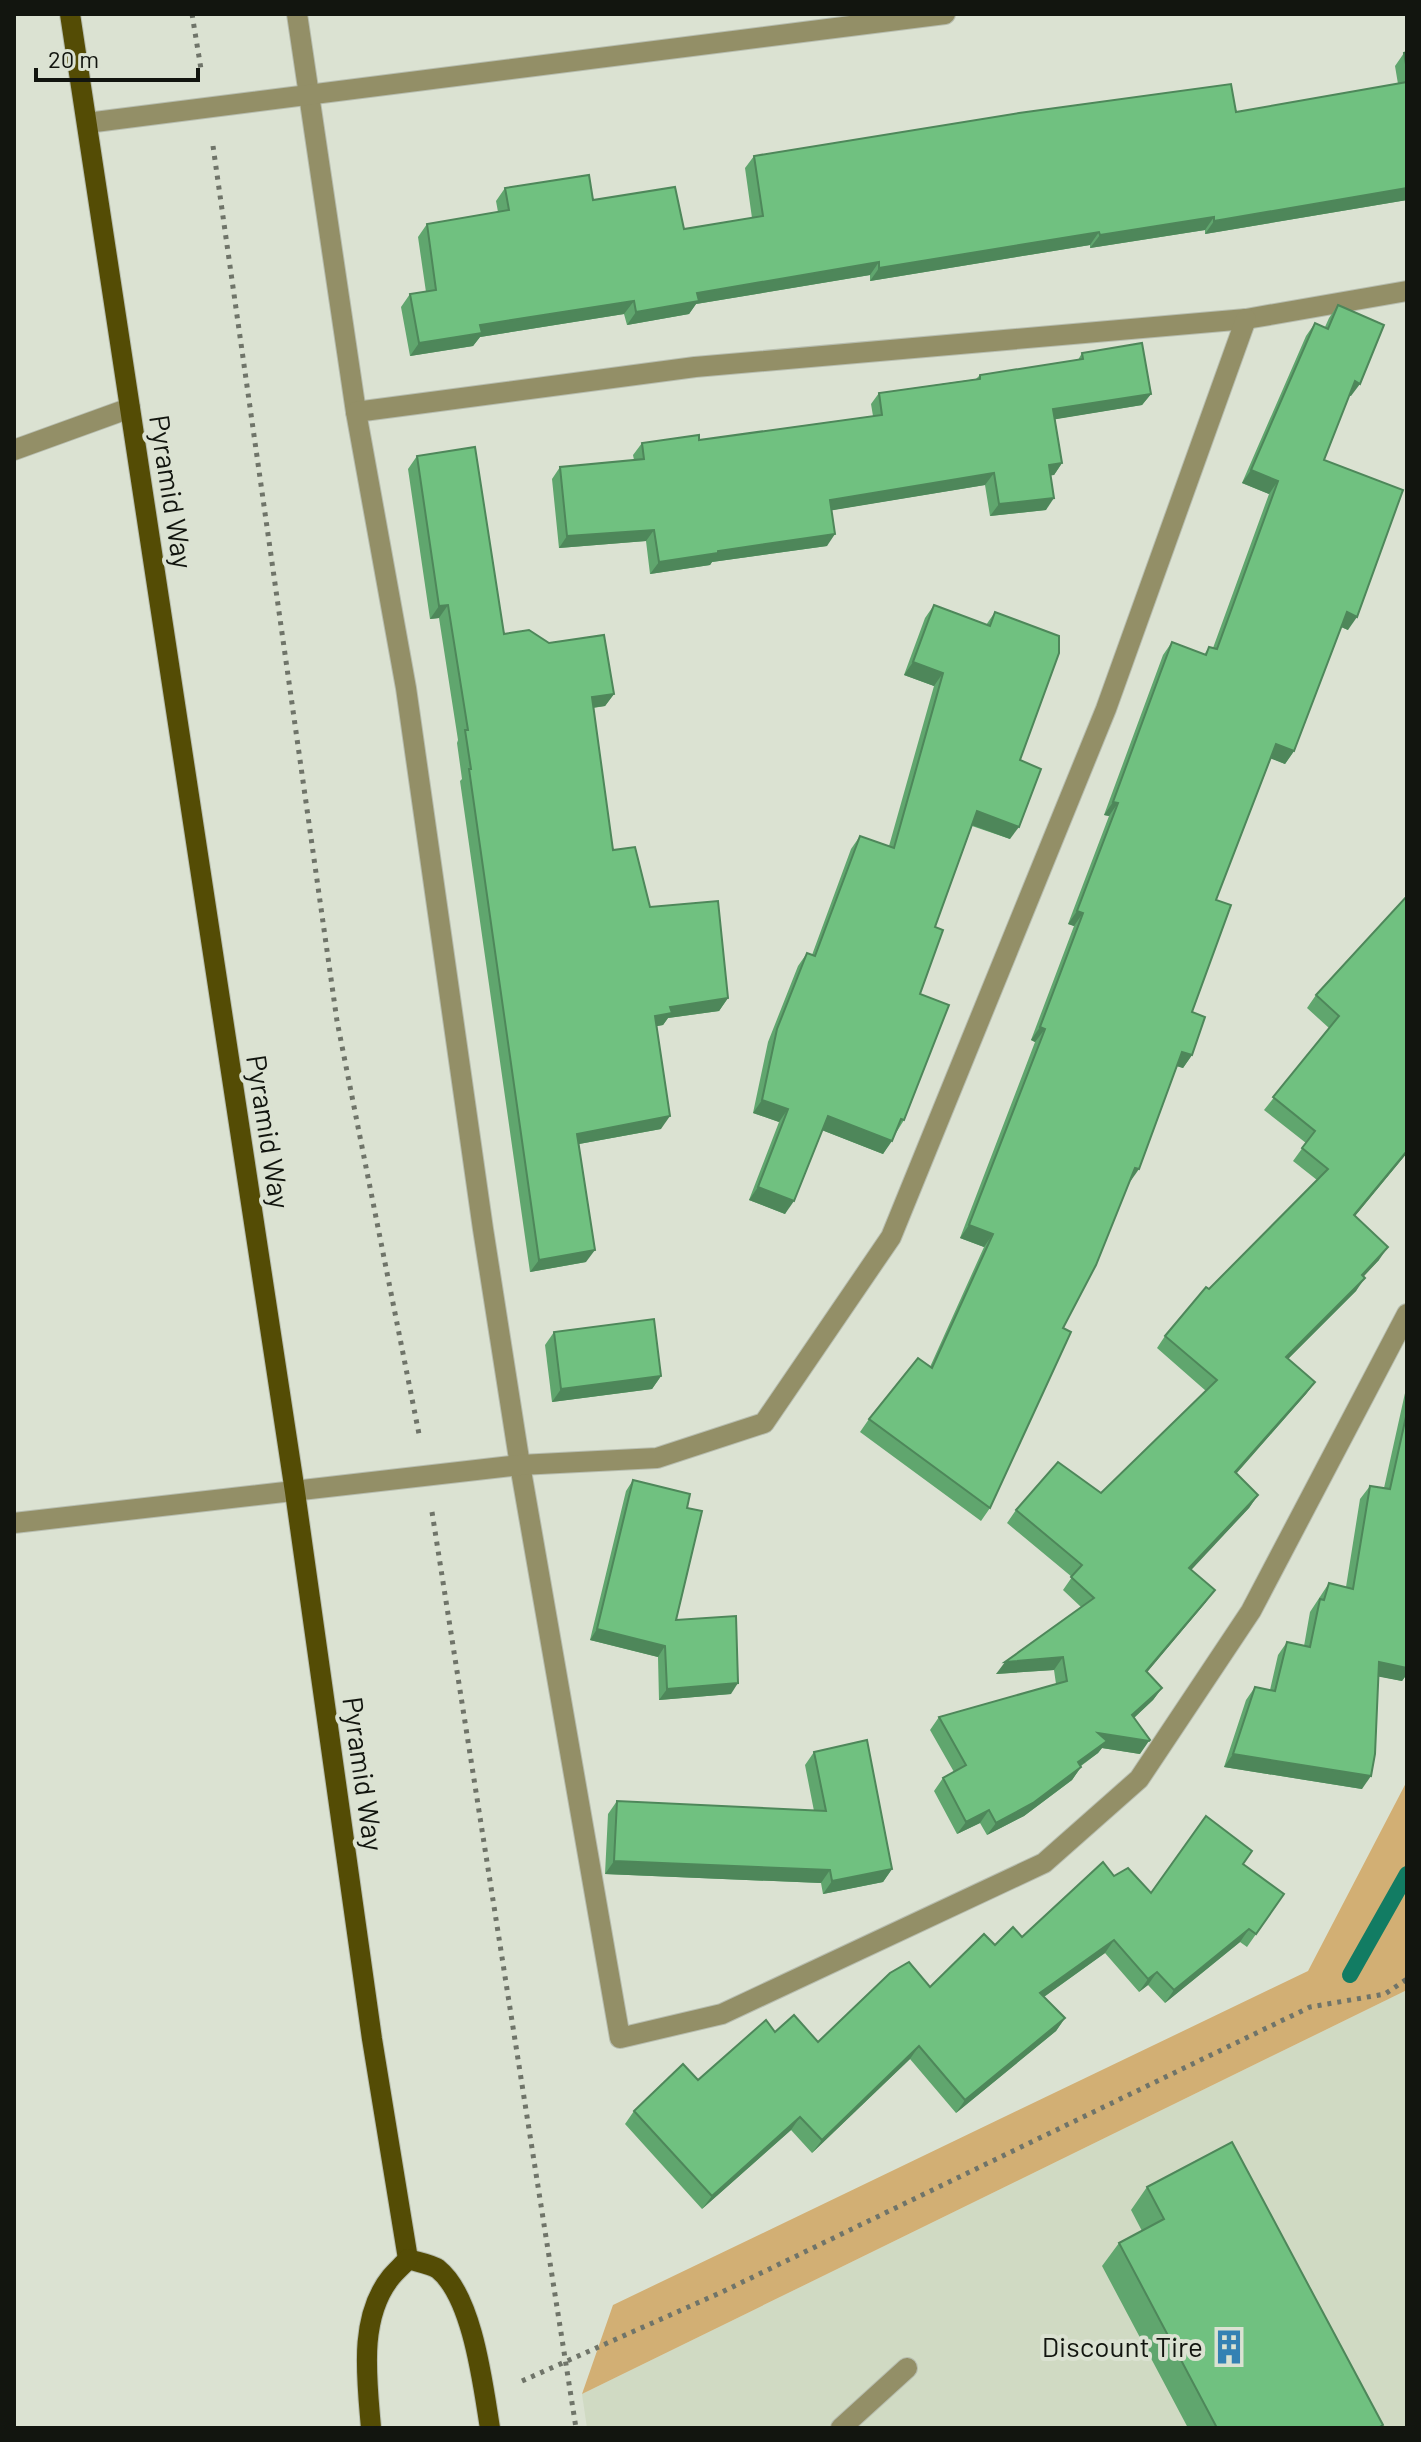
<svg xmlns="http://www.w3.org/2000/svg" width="1421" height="2442" font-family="Barlow,sans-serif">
	<rect width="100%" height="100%" fill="#dbe2d2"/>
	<polygon fill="#d0dac3" points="1407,1990 1407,2428 587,2428 582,2394"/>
	<polygon fill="#d2af74" points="1407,1781 1407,1990 582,2394 613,2305 1308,1971"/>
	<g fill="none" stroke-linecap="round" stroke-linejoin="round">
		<polyline stroke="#127c63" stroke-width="16" points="1350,1975 1407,1874"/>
		<g stroke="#b7bdaf" stroke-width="22">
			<g id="lane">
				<polyline points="297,14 356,412"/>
				<polyline points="87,123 945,14"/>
				<polyline points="1407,291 1246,319 695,367 356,412 406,688 483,1229 520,1465 620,2038 722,2014 1044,1863 1139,1779 1251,1611 1407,1314"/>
				<polyline points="14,1523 520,1465 657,1458 764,1423 891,1237 1106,709 1246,319"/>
				<polyline points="841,2428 907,2368"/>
			</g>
		</g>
		<g stroke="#b7bdaf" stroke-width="22">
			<polyline id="street" points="14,450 130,408"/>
		</g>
		<g stroke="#b7bdaf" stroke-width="22">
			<g id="primary">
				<polyline points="70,14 295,1492 372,2039 408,2259"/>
				<path d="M408,2259C417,2262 431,2264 438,2269C473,2297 483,2386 490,2428"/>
				<path d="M371,2428C367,2379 358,2318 391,2277C396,2271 403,2265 408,2259"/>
			</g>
		</g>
		<g stroke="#6f7469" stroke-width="5" stroke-dasharray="4 6" stroke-linecap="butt">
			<polyline points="192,14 201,69"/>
			<polyline points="213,146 337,1021 420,1439"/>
			<polyline points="432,1512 576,2428"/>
			<polyline points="522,2381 722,2292 1310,2007 1385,1994 1407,1979"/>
		</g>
		<use href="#lane" stroke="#938f67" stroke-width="20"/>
		<use href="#street" stroke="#938f67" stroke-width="20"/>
		<use href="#primary" stroke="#544c05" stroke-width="20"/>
	</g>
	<g fill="#60a66e">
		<polygon points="1407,52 1407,200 1205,234 1205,230 1090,248 1090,245 870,281 870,275 696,304 689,314 627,325 624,314 480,337 473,346 410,356 401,307 410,294 426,292 418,237 427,224 498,212 496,201 505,188 593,200 684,229 752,218 745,168 754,156 1236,112 1398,84 1395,66 1404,53"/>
		<polygon points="1338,305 1351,396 1349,396 1324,460 1348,630 1341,627 1294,751 1285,764 1271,758 1216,900 1192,1012 1192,1055 1183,1068 1177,1066 1129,1182 1063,1328 990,1508 981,1521 860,1432 869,1419 930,1367 984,1247 960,1238 1035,1042 1031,1040 1074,926 1068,924 1109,816 1104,815 1163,655 1172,642 1204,655 1209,647 1213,648 1269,494 1242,483 1306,336 1315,323 1325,327 1329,318"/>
		<polygon points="1082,353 1151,394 1142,405 1055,419 1062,463 1054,475 1051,475 1046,510 990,516 985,485 832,510 827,546 712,562 710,565 650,574 646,541 559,548 552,479 560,467 634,460 633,455 642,443 699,440 873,416 871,404 879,393 976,379 980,375 1078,360"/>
		<polygon points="417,456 504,634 614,694 605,706 593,708 613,850 650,907 728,998 719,1011 668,1018 663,1025 657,1026 661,1129 579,1144 586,1262 530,1272 460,781 462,779 457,743 458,740 439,618 430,619 408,469"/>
		<polygon points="934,605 986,625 995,612 1020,760 1010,839 972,826 935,927 920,994 904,1120 883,1154 822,1130 785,1214 749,1200 779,1122 753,1113 768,1042 798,966 807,953 812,955 851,849 860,836 889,846 934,686 904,675 925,618"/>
		<polygon points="1407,896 1407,1153 1355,1216 1379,1260 1363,1276 1356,1291 1288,1359 1315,1382 1306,1394 1236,1474 1258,1495 1249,1508 1191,1569 1206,1602 1147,1672 1162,1688 1153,1700 1134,1718 1140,1754 1102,1748 1098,1753 1081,1766 1081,1767 1072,1780 1024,1816 987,1835 980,1823 957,1834 934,1791 943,1778 954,1772 930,1730 939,1717 1056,1684 1054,1670 996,1674 1081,1607 1063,1590 1072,1577 1007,1523 1016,1510 1101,1493 1206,1391 1157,1348 1165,1336 1209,1289 1317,1180 1293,1161 1306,1143 1264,1110 1329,1028 1307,1008 1316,995"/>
		<polygon points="554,1332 661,1376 652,1389 552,1402 545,1345"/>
		<polygon points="1407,1384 1407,1674 1402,1681 1378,1676 1362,1789 1224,1767 1246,1700 1255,1687 1270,1690 1278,1655 1287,1642 1304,1646 1310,1612 1329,1583 1346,1587 1360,1499 1370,1486 1384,1488"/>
		<polygon points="633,1480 687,1508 676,1620 731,1694 659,1700 658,1657 590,1640 626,1491"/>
		<polygon points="814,1752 892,1869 883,1882 823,1894 821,1883 605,1874 608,1814 617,1801 814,1811 805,1765"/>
		<polygon points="1243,1864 1284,1894 1247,1947 1240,1942 1165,2003 1148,1985 1139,1992 1105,1953 1044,1997 1065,2018 1056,2031 956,2113 910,2059 812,2153 791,2130 702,2209 625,2124 634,2111 698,2080 775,2032 818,2042 930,1987 995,1945 1022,1937 1114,1876 1151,1893"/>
		<polygon points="1147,2187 1381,2428 1188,2428 1102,2266 1119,2243 1142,2231 1131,2210"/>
	</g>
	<g fill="#4e875a">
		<polygon points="1407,188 1407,200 1205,234 1214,221"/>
		<polygon points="1214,217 1205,230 1090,248 1100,235"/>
		<polygon points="1099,232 1090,245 870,281 879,268"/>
		<polygon points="879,262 870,275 696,304 689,314 627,325 636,312 697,293"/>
		<polygon points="634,301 624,314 480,337 473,346 410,356 419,343 480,325"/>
		<polygon points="1355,381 1360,384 1351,396 1346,394"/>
		<polygon points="1151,394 1142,405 1045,421 1053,409"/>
		<polygon points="1062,463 1054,475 1041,477 1049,465"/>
		<polygon points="1251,470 1278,481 1269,494 1242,483"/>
		<polygon points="994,473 985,485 822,512 830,500"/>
		<polygon points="1054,498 1046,510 990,516 999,504"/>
		<polygon points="654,530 646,541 559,548 567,536"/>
		<polygon points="835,534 827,546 712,562 710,565 650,574 659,562 718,551"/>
		<polygon points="448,605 439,618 430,619 439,606"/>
		<polygon points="1347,612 1357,617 1348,630 1337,625"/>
		<polygon points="913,662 943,673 934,686 904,675"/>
		<polygon points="614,694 605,706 583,709 592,697"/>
		<polygon points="1276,744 1294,751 1285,764 1267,757"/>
		<polygon points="1113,802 1118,803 1109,816 1104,815"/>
		<polygon points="977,811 1019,827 1010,839 969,824"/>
		<polygon points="1077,911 1083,913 1074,926 1068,924"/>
		<polygon points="728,998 719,1011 668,1018 663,1025 646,1028 655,1016 670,1007"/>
		<polygon points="1040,1027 1045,1029 1035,1042 1031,1040"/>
		<polygon points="1182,1052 1192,1055 1183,1068 1173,1065"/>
		<polygon points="762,1100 788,1109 779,1122 753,1113"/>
		<polygon points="670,1116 661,1129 568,1146 577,1134"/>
		<polygon points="828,1116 892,1141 883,1154 819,1129"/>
		<polygon points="1407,1151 1407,1153 1345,1228 1354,1215"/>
		<polygon points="1135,1168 1139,1169 1130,1182"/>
		<polygon points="758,1187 794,1201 785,1214 749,1200"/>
		<polygon points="969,1225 993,1234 984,1247 960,1238"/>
		<polygon points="1388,1247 1379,1260 1353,1288 1362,1275"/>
		<polygon points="595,1250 586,1262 530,1272 539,1260"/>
		<polygon points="1365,1278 1356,1291 1277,1370 1286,1357"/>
		<polygon points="661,1376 652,1389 552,1402 561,1389"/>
		<polygon points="1315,1382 1306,1394 1226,1485 1235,1472"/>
		<polygon points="1258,1495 1249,1508 1181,1581 1189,1568"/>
		<polygon points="1215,1590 1206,1602 1138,1683 1146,1671"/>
		<polygon points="597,1629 665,1646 658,1657 590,1640"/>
		<polygon points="1063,1657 1054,1670 996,1674 1005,1662"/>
		<polygon points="1379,1662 1407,1666 1407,1674 1402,1681 1370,1675"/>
		<polygon points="738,1683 731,1694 659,1700 667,1689"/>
		<polygon points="1162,1688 1153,1700 1123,1728 1132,1715"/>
		<polygon points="1098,1733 1149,1741 1140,1754 1102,1748 1098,1753 1069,1774"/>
		<polygon points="1233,1754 1371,1776 1362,1789 1224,1767"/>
		<polygon points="1081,1767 1072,1780 1024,1816 987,1835 996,1823"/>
		<polygon points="989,1810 980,1823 957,1834 966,1822"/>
		<polygon points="614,1861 830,1870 821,1883 605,1874"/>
		<polygon points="892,1869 883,1882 823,1894 832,1881"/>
		<polygon points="1249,1929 1240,1942 1165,2003 1174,1990"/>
		<polygon points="1114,1940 1105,1953 1031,2006 1040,1993"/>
		<polygon points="1157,1972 1148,1985 1139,1992 1148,1979"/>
		<polygon points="1065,2018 1056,2031 956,2113 965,2100"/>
		<polygon points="919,2046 910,2059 812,2153 822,2140"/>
		<polygon points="800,2117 791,2130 702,2209 712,2196"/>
	</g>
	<g fill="#70c180" stroke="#4e875a" stroke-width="2">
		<polygon points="1407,52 1407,70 1404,53"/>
		<polygon points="1407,82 1407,188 1214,221 1214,217 1100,235 1099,232 879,268 879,262 697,293 699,301 636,312 634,301 480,325 482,333 419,343 410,294 436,290 427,224 509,210 505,188 589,175 593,200 675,187 684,229 763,216 754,156 1019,113 1231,84 1236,112"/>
		<polygon points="1338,305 1384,325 1360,384 1355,381 1324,460 1403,490 1357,617 1347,612 1294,751 1276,744 1216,900 1231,905 1192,1012 1205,1017 1192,1055 1182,1052 1139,1169 1135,1168 1096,1265 1063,1328 1071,1332 990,1508 869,1419 918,1358 932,1368 993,1234 969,1225 1045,1029 1040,1027 1083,913 1077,911 1118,803 1113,802 1160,674 1172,642 1206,655 1209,647 1217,649 1278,481 1251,470 1315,323 1328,329"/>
		<polygon points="1142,343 1151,394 1053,409 1062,463 1049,465 1054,498 999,504 994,473 830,500 835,534 718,551 718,553 659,562 654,530 567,536 560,467 644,459 642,443 699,435 699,440 882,415 879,393 980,379 980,375 1083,359 1082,353"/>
		<polygon points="475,447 504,634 529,630 549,643 604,635 614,694 592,697 613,850 635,847 650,907 718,901 728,998 670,1007 672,1013 655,1016 670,1116 577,1134 595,1250 539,1260 469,769 471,769 465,730 468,730 448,605 439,606 417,456"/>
		<polygon points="934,605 990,626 995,612 1059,636 1059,653 1020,760 1041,769 1019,827 977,811 935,927 943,930 920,994 949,1005 904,1120 901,1119 892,1141 828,1116 794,1201 758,1187 788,1109 762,1100 777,1029 807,953 815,956 860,836 894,848 943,673 913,662"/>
		<polygon points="1407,896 1407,1151 1354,1215 1388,1247 1362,1275 1365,1278 1286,1357 1315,1382 1235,1472 1258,1495 1189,1568 1215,1590 1146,1671 1162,1688 1132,1715 1150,1740 1149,1741 1098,1733 1107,1741 1078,1762 1081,1767 1033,1803 996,1823 989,1810 966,1822 943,1778 966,1765 939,1717 1067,1681 1063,1657 1005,1662 1094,1598 1071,1577 1082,1565 1016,1510 1058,1462 1101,1493 1217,1380 1165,1336 1206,1287 1209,1289 1328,1169 1302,1148 1315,1131 1273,1097 1339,1016 1316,995"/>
		<polygon points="654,1319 661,1376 561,1389 554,1332"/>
		<polygon points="1407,1412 1407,1668 1379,1662 1375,1754 1371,1776 1233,1754 1255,1687 1275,1691 1287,1642 1310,1647 1320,1599 1324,1600 1329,1583 1353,1589 1370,1486 1390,1489"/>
		<polygon points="633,1480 690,1494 687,1508 702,1511 676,1620 736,1616 738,1683 667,1689 665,1646 597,1629"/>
		<polygon points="867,1740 892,1869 832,1881 830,1870 614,1861 617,1801 826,1811 814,1752"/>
		<polygon points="1206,1816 1252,1851 1243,1864 1284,1894 1256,1934 1249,1929 1174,1990 1157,1972 1148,1979 1114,1940 1040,1993 1065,2018 965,2100 919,2046 822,2140 800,2117 712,2196 634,2111 683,2064 698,2080 766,2020 775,2032 794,2015 818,2042 890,1973 909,1962 930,1987 984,1934 995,1945 1013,1927 1022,1937 1103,1862 1114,1876 1128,1868 1151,1893"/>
		<polygon points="1232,2142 1383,2425 1378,2428 1217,2428 1119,2243 1164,2219 1147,2187"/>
	</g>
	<defs>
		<g id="building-bare" transform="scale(2.76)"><path d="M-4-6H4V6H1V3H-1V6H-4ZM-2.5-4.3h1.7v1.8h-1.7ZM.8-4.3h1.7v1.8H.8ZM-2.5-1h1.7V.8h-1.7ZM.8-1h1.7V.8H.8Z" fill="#3481b3" stroke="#dbe2d2" stroke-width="2.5" paint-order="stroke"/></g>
	</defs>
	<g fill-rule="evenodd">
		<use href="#building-bare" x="1229" y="2347"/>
	</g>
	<g text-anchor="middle" stroke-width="8" stroke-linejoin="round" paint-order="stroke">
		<g font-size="28" fill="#12150f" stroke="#dbe2d2">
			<text transform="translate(171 492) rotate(81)" y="10">Pyramid Way</text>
			<text transform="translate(268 1132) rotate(81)" y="10">Pyramid Way</text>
			<text transform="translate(363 1774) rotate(82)" y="10">Pyramid Way</text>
		</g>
		<g font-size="28" fill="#12150f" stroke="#dbe2d2" text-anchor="end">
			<text x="1203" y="2357">Discount Tire</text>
		</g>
	</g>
	<rect width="1421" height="2442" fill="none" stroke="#12150f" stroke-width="32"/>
	<path d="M36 68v12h162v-12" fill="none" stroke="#12150f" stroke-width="4"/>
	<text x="48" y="68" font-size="24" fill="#12150f" stroke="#dbe2d2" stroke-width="6" paint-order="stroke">20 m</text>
</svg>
